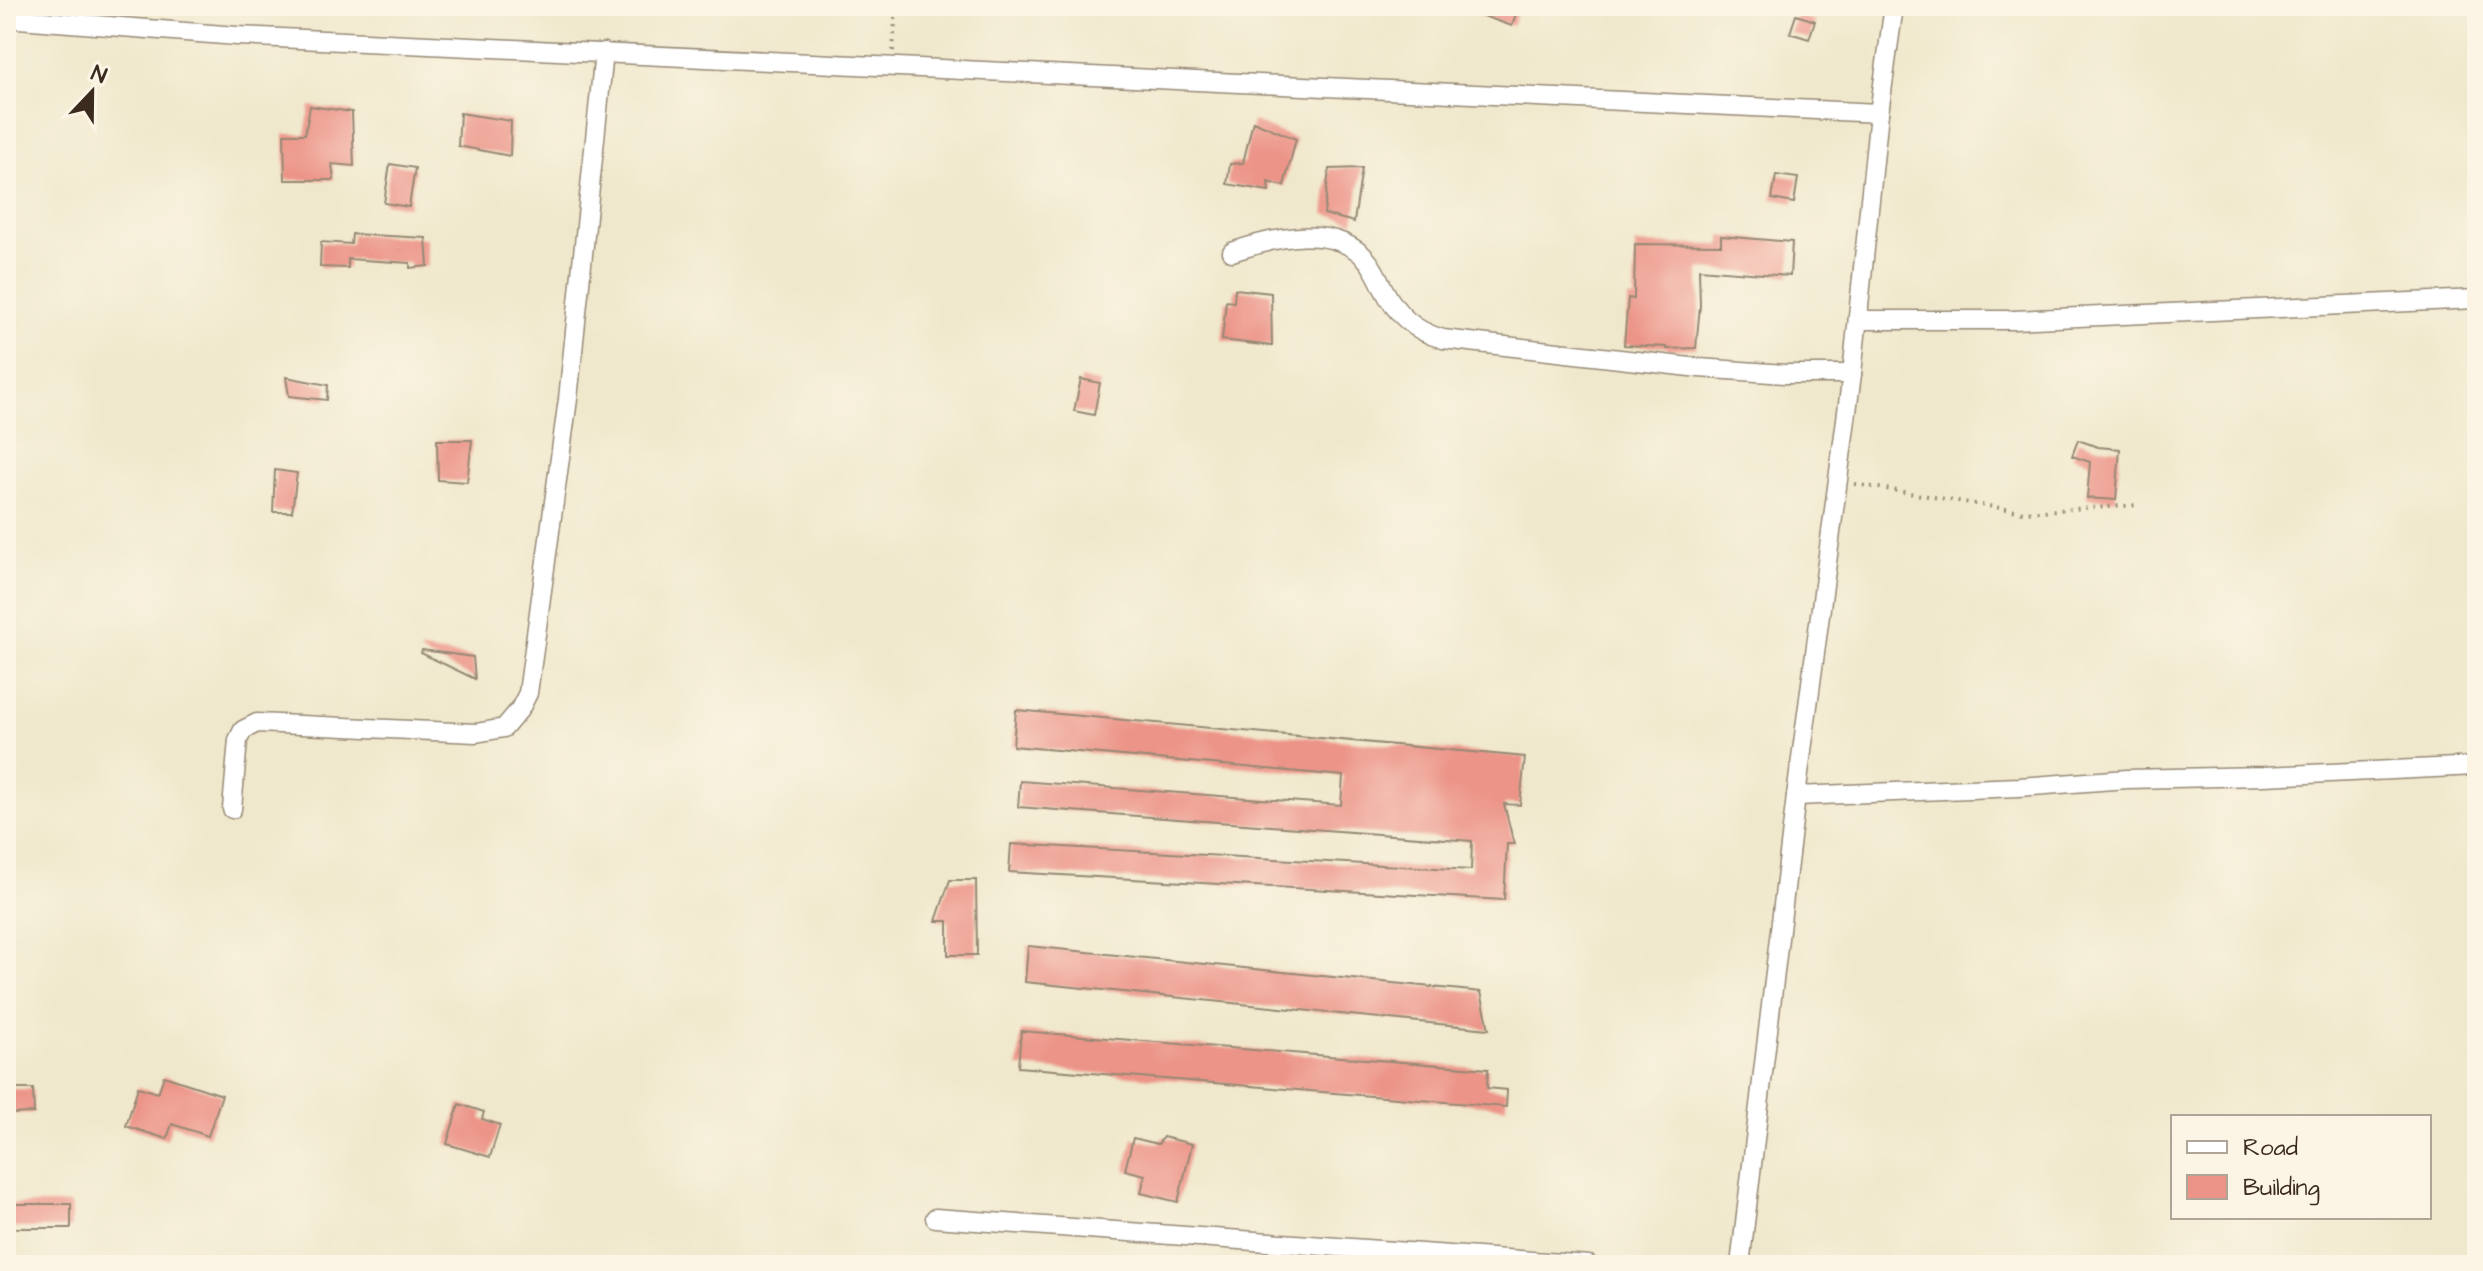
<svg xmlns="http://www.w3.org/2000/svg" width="2483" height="1271" font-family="'Architects Daughter',sans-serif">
	<rect width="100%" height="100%" fill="#fcf5e5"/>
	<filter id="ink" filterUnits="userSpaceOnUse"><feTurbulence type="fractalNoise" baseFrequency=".0125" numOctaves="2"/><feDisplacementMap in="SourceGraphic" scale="16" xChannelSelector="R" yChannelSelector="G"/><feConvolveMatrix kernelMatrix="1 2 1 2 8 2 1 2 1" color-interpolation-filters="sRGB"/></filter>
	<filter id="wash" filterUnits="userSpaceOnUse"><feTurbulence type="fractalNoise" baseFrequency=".006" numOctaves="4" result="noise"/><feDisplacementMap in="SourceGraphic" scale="32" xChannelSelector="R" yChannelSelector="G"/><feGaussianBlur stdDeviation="1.8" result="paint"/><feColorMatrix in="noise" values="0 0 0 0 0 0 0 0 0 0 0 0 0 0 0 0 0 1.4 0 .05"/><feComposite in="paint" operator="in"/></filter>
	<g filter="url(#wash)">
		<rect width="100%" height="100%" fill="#f0e8cc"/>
		<g id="blocks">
			<g fill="#ec9488">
				<polygon points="1463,6 1519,6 1512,26 1463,9"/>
				<polygon points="1796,15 1815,21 1809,39 1790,33"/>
				<polygon points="310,106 352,112 354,166 332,164 334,180 285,180 284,134 305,134"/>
				<polygon points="460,113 511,121 510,156 458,146"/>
				<polygon points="1253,121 1296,139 1284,186 1268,182 1269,191 1227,184 1230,164 1243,163"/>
				<polygon points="390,164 415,168 409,207 384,203"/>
				<polygon points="1362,168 1354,222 1324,214 1329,169"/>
				<polygon points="1776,175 1798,178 1794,203 1772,199"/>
				<polygon points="352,234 426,238 428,266 410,268 410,263 348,259 348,268 320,267 321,242 351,244"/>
				<polygon points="1721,236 1792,242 1790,276 1699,269 1700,305 1696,348 1667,349 1667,347 1624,345 1628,298 1634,299 1635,244 1721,245"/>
				<polygon points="1235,289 1271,293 1272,346 1222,340 1226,301 1234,302"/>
				<polygon points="286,377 328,385 327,400 289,396"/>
				<polygon points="1081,379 1100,383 1094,415 1074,411"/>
				<polygon points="437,440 472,440 467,482 438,480"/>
				<polygon points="2078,440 2098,447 2120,449 2116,500 2087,498 2090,462 2072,456"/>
				<polygon points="275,470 297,473 292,512 273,512"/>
				<polygon points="422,650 473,657 475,679 421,653"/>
				<polygon points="1016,710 1525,757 1520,805 1504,804 1514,844 1507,844 1504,900 1009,872 1011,844 1471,870 1472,841 1018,807 1020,781 1341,805 1343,776 1013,746"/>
				<polygon points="950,880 976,880 977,955 948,955 948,921 936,921"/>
				<polygon points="1028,946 1481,992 1489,1029 1025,982"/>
				<polygon points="1021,1031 1488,1069 1487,1088 1507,1090 1506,1107 1018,1067"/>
				<polygon points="164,1076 222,1095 208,1136 172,1124 167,1139 126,1126 138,1087 158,1093"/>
				<polygon points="6,1089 33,1089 34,1113 6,1114"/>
				<polygon points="459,1104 484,1112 482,1119 500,1125 490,1157 447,1144"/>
				<polygon points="1163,1137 1192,1144 1178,1202 1141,1193 1145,1175 1125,1170 1133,1138 1158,1144"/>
				<rect x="6" y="1204" width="65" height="24"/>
			</g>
		</g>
	</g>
	<g filter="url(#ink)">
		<use href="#blocks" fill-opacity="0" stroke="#968975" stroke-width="2"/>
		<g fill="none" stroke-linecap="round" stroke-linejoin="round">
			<g stroke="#968975" stroke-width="21">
				<g id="minor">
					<polyline points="6,18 237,36 1879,113"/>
					<path d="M1232,252C1273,238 1335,222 1368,261C1374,269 1379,279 1383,288C1397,315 1414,331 1443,339L1699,368L1785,374H1852"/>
					<polyline points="1858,320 2013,320 2477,299"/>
					<polyline points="1796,796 2019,787 2127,779 2264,776 2477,766"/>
					<polyline points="232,809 238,740 243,730 257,723 476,733 504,728 520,709 528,693 568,399 604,52"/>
					<polyline points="935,1218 1589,1265"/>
					<polyline points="1740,1265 1796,796 1852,374 1879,113 1894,6"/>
				</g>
			</g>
			<g stroke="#968975" stroke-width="4" stroke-dasharray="2 6" stroke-linecap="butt">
				<polyline points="893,51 896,6"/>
				<polyline points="1855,484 2024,512 2140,505"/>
			</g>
			<use href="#minor" stroke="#fff" stroke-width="18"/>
		</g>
	</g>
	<rect width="2483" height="1271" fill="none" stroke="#fcf5e5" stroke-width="32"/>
	<rect x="2171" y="1115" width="260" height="104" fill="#fcf5e5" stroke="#afa495" stroke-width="2"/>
	<rect x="2187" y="1141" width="40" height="12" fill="#ffffff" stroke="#afa495" stroke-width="2"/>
	<text x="2243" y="1155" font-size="24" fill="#3b2a1e">Road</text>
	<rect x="2187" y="1175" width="40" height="24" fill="#ec9488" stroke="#afa495" stroke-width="2"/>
	<text x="2243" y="1195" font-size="24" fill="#3b2a1e">Building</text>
	<g transform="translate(92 92) rotate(22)" stroke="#fcf5e5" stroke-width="6" paint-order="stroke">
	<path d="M0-6L14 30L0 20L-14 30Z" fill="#3b2a1e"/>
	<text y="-12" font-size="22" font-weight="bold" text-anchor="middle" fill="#3b2a1e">N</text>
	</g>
</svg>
